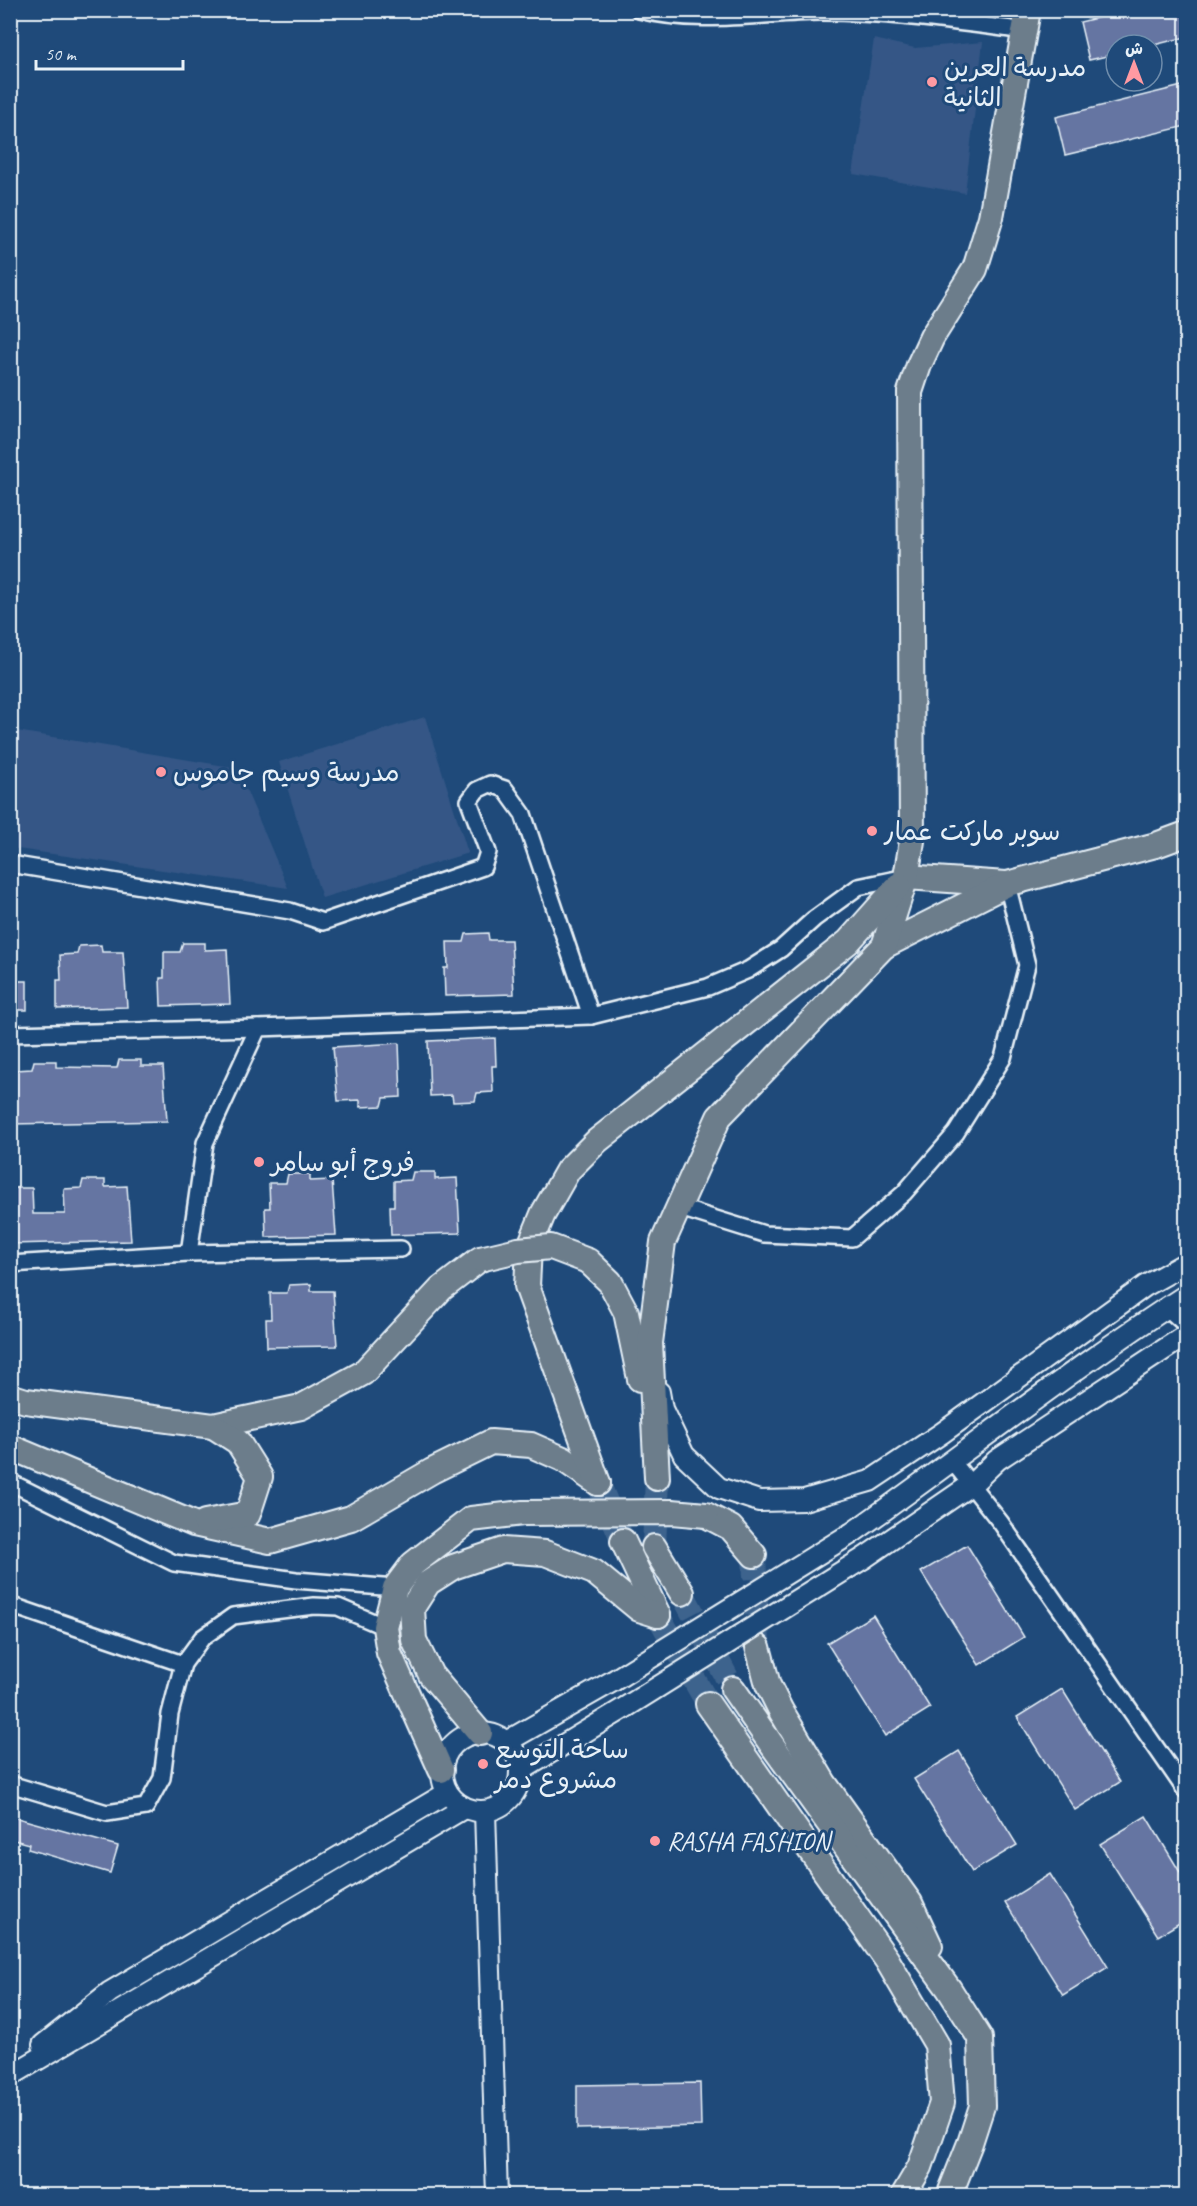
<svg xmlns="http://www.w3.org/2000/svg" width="1197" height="2206" font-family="Caveat,'Playpen Sans Arabic',sans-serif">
	<rect width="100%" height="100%" fill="#1f4a7a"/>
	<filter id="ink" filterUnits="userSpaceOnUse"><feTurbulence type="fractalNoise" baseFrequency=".0167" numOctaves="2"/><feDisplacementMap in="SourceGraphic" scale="12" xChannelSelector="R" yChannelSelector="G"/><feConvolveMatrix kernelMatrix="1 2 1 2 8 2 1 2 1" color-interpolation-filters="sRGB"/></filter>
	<g filter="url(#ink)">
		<g fill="#345786">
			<polygon points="874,39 915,48 983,42 965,193 853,174"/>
			<polygon points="425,717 468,853 322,898 279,762"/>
			<polygon points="11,730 237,768 288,888 11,848"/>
		</g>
		<g fill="#6574a2" stroke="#e8f1f8" stroke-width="1.5">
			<polygon points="1130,10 1186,10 1186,37 1154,45 1116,45 1116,54 1089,60 1080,22"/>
			<polygon points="1186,85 1186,126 1065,155 1056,117"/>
			<polygon points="488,933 489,940 511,940 514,994 445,996 444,968 448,968 447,942 464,942 466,934"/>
			<polygon points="183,943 205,943 205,950 227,949 230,1004 161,1006 160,978 164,978 164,952 180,952"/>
			<polygon points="101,945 102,952 123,952 127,1007 57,1009 57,980 61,980 60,955 77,954 79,946"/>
			<rect x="10" y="981" width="17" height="29"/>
			<polygon points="495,1038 496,1066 492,1066 493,1092 477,1093 475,1101 453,1102 452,1095 430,1096 428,1041"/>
			<polygon points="399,1043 401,1097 384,1098 382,1106 360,1107 360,1100 338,1101 333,1047"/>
			<polygon points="119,1060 141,1060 141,1066 163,1066 167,1121 12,1124 11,1095 16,1095 15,1070 32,1069 34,1061 56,1061 56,1067 117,1068"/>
			<polygon points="413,1172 435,1172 435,1179 457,1178 460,1233 391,1235 390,1206 394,1206 394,1181 411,1180"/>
			<polygon points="288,1174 310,1174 310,1181 332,1180 336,1235 266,1237 265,1208 270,1208 269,1183 286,1183"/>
			<polygon points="83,1180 105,1180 105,1187 127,1186 131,1241 10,1244 10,1188 32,1188 33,1214 65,1214 64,1189 81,1188"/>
			<polygon points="311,1284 311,1291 333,1291 337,1346 267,1347 266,1319 271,1319 270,1293 287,1293 289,1285"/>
			<polygon points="967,1545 1024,1637 979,1665 921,1572"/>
			<polygon points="873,1615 930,1708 885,1736 827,1643"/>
			<polygon points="1062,1689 1120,1782 1075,1810 1017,1717"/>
			<polygon points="959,1751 1017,1845 972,1872 914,1779"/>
			<polygon points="10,1816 118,1846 110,1873 28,1849 29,1844 10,1839"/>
			<polygon points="1146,1816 1186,1882 1186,1919 1158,1936 1100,1844"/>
			<polygon points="1050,1874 1108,1967 1063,1995 1005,1902"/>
			<polygon points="700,2083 701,2126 577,2129 577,2085"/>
		</g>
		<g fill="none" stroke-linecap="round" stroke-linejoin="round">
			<g stroke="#3d638d" stroke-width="24" stroke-dasharray="24 12" stroke-linecap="butt">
				<polyline points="598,1483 623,1541"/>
				<polyline points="654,1547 657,1478"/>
				<polyline points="754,1555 758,1645"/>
				<polyline points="682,1593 733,1689"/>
				<polyline points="658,1615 708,1704"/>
			</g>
			<g stroke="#e8f1f8" stroke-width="20">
				<g id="minor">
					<path d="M639,10C699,25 760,13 821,12C890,12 957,22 1026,31"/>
					<polyline points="10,864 290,911 323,922 483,867 488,852 469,801 477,790 490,784 505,789 523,814 591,1016"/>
					<polyline points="10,1034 258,1028 591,1016 708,987 748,970 781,949 814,919 858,887 906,877"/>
					<polyline points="677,1207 764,1234 852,1238 904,1193 956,1133 1003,1058 1027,965 1007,884"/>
					<polyline points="189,1253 205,1143 258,1028"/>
					<polyline points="10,1264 189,1253 401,1249"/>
					<polyline points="1167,1308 1186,1325"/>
					<polyline points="953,1462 1001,1523 1186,1791"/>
					<polyline points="10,1482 174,1563 296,1580 395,1588"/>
					<polyline points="10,1605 183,1664"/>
					<polyline points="10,1784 107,1813 146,1807 162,1778 170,1714 183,1664 202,1638 233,1616 314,1606 338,1607 385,1627"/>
				</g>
			</g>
			<g stroke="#e8f1f8" stroke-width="24">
				<g id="tertiary">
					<polyline points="659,1392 662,1409 684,1455 719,1488 759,1501 804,1500 870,1481 942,1433 1145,1286 1186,1263"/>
					<path d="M852,1533C964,1454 1071,1369 1186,1295"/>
					<polyline points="864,1558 972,1484 997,1460 1186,1335"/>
					<circle cx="481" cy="1772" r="39"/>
					<polyline points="506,1742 613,1681"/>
					<polyline points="520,1771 626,1707"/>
					<polyline points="485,1811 497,2196"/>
					<polyline points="43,2045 110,1992 447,1793"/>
					<polyline points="10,2076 464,1808"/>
				</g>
			</g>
			<g stroke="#e8f1f8" stroke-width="28">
				<g id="primary">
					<polyline points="906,877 1006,884"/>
					<polyline points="884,946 1007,884 1156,845 1186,834"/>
					<polyline points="588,1261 610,1282 626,1312 640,1379"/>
					<polyline points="10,1396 26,1401 213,1426 301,1407 363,1373 441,1289 480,1259"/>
					<polyline points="10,1447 194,1524 270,1541 351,1518 432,1471 491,1442 531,1445 563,1459 598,1483"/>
					<polyline points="657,1478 650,1343 663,1242 719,1117 884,946 906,877 912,841 910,392 919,365 932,337 975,269 991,217 1028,10"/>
					<polyline points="598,1483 527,1286 529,1248 543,1214 568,1170 597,1141 848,942 899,885"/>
					<polyline points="706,1515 731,1528 754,1555"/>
					<polyline points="205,1522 248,1514 260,1477 238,1442 213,1426"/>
					<polyline points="623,1541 658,1615"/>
					<polyline points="654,1547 682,1593"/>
					<polyline points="758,1647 768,1685 781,1711 824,1783 910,1903 930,1946"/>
					<polyline points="733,1689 772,1745 949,1989 980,2038 982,2106 970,2143 949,2196"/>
					<polyline points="708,1704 887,1960 937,2045 942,2103 920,2167 903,2196"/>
					<polyline points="480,1733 431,1675 414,1640 412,1608 428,1583 453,1567 503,1550 545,1553 594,1572 639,1609 658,1615"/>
					<polyline points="441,1770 389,1653 385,1627 395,1588 413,1564 471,1519 523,1513"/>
				</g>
			</g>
			<use href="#minor" stroke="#1f4a7a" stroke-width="15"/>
			<use href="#tertiary" stroke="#1f4a7a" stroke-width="20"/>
			<use href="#primary" stroke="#6c7d8b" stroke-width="24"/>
			<g stroke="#e8f1f8" stroke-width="24" stroke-linecap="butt">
				<g id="tertiary-bridge">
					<polyline points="613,1681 852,1533"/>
					<polyline points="626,1707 864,1558"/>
				</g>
			</g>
			<g stroke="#e8f1f8" stroke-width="28" stroke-linecap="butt">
				<g id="primary-bridge">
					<polyline points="480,1259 518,1250 551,1247 588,1261"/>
					<polyline points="523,1513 672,1512 706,1515"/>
				</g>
			</g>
			<use href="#tertiary-bridge" stroke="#1f4a7a" stroke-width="20"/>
			<use href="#primary-bridge" stroke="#6c7d8b" stroke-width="24"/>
		</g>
	</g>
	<g fill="#ff9aa2" stroke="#1f4a7a" stroke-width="2">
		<circle cx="932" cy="82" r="6"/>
		<circle cx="161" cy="772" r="6"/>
		<circle cx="872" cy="831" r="6"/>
		<circle cx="259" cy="1162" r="6"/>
		<circle cx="483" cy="1764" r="6"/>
		<circle cx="655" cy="1841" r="6"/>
	</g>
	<g text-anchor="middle" stroke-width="6" stroke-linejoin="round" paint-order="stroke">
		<g font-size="26" fill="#e8f1f8" stroke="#1f4a7a" text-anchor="start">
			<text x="944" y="76">مدرسة العرين<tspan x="944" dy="30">الثانية</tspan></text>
			<text x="173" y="781">مدرسة وسيم جاموس</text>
			<text x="884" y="840">سوبر ماركت عمار</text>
			<text x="271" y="1171">فروج أبو سامر</text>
			<text x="495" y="1758">ساحة التوسع<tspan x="495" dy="30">مشروع دمر</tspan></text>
			<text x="667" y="1850">RASHA FASHION</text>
		</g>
	</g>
	<rect width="1197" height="2206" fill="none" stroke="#1f4a7a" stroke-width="36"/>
	<rect x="18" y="18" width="1161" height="2170" fill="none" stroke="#e8f1f8" stroke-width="2" filter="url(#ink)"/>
	<g transform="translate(1134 63)"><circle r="28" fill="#1f4a7a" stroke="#6f8dac" stroke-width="1.5"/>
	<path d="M0-4.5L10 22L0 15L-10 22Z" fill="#ff9aa2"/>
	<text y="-9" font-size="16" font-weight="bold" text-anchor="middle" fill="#e8f1f8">ش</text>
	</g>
	<path d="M36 60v9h147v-9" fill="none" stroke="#e8f1f8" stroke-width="3"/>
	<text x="45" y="60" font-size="18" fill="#e8f1f8" stroke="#1f4a7a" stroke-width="4.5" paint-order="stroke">50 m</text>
</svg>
